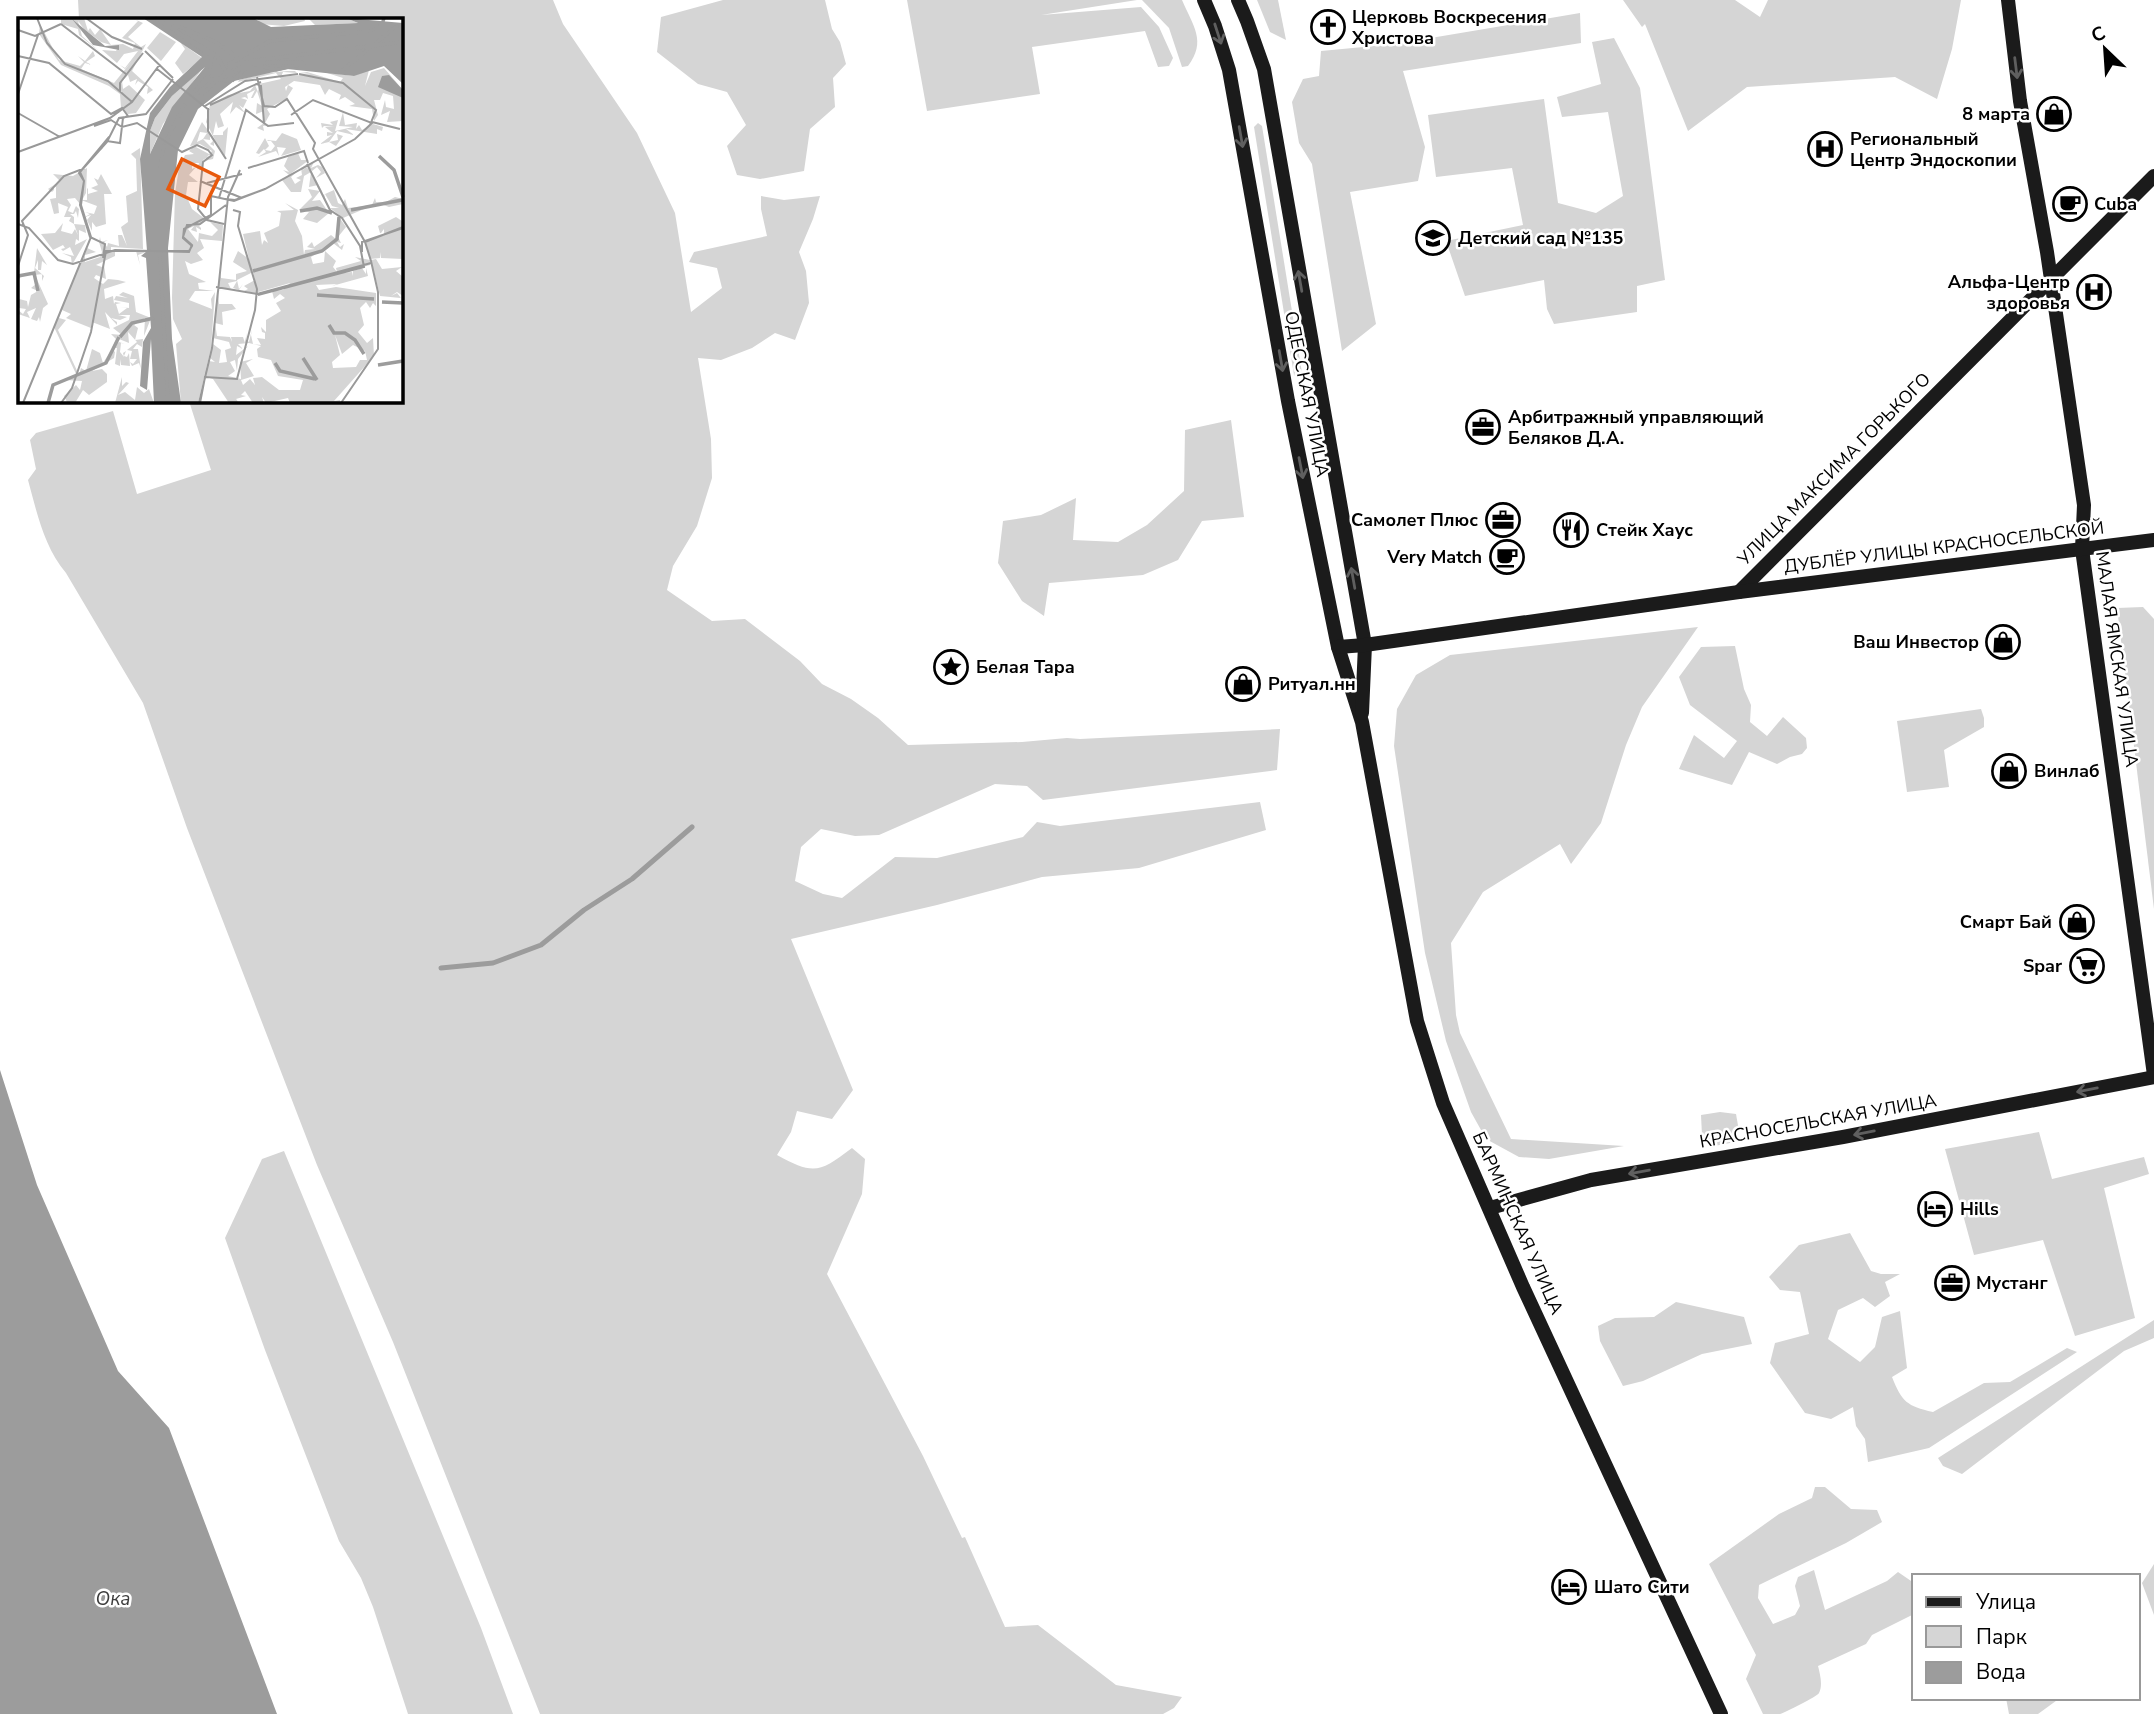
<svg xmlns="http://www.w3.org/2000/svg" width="2154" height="1714" font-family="'Nunito Sans',sans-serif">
	<rect width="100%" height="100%" fill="#fff"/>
	<g fill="#d5d5d5">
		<path d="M78,0H553L563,24L637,133L675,213L691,312L722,288L717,268L689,262L694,252L767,236L761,209V196L784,200L820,196L813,219L799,252L806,271L809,303L795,340L775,333L752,348L721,360L698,358L711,439L712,478L697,526L673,566L667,590L712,621L745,619L800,661L822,684L851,699L878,718L908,745L1022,742L1067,738L1080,739L1280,729L1277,770L1043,800L1027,786L995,784L879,835L855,836L821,829L801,847L795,881L823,894L842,898L895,857L937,858L1023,837L1037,822L1060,826L1260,802L1266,830L1139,868L1042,877L937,905L791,939L853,1090L832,1119L797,1111L791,1132L777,1155C814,1175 819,1173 852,1148L865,1159L862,1194L827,1274L923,1456L962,1538L965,1537L1005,1627L1038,1625L1116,1685L1182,1697L1174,1708L1163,1714H540L393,1342L317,1165L187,828L143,703L66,573C44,547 37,513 28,480L36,469L30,440L36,433L113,411L137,494L211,470L189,401H401V19H79Z"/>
		<polygon points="723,0 825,0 832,29 840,42 846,64 833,78 835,107 810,129 804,171 760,179 737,175 727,146 746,125 727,92 698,84 657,52 661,17"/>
		<polygon points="907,0 1137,0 1041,15 1141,7 1159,27 1173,58 1169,66 1158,67 1145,31 1032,47 1040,94 927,111"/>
		<path d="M1142,0H1182C1193,26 1207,41 1188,66L1182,67L1169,28Z"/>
		<polygon points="1257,0 1278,0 1286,40 1270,32"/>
		<polygon points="1623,0 1735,0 1760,17 1768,0 1961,0 1952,49 1937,99 1895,77 1747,87 1688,131 1645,24 1642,27"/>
		<polygon points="1580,13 1581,43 1403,71 1425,147 1418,181 1350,192 1376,324 1342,351 1312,164 1299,143 1292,102 1303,79 1319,76 1321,51 1395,44"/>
		<polygon points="1614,38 1640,88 1665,280 1637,286 1637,312 1554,324 1547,309 1544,280 1465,296 1446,241 1523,225 1512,168 1436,177 1428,115 1544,99 1558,203 1596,213 1623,196 1608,112 1562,117 1557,97 1601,84 1592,42"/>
		<polygon points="1258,123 1262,126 1302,373 1298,378 1294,375 1254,127"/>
		<polygon points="1231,420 1244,517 1202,521 1178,560 1143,575 1049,583 1044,616 1022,601 998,563 1003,521 1041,515 1076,498 1073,540 1118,542 1147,525 1184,491 1185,430"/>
		<polygon points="2143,607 2154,619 2154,909 2117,608"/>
		<polygon points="1698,627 1642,707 1626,745 1601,823 1571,864 1560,844 1483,892 1451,943 1456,1015 1460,1033 1511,1139 1624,1146 1549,1159 1519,1157 1486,1139 1471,1112 1446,1041 1425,953 1394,746 1397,709 1416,675 1450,655"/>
		<polygon points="1735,646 1744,689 1751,705 1750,722 1767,736 1783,717 1806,738 1807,748 1802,754 1790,757 1777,764 1749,752 1732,785 1679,769 1694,735 1724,758 1737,741 1690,705 1679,677 1701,647"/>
		<polygon points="1981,709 1984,718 1984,727 1944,750 1949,787 1907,792 1897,721"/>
		<polygon points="1720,1112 1736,1114 1739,1131 1730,1143 1709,1147 1702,1135 1701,1115"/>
		<polygon points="2039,1132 2052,1179 2144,1157 2149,1174 2104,1188 2135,1318 2075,1336 2043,1240 1974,1255 1945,1149"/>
		<polygon points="284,1151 481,1628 513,1714 408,1714 373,1607 361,1578 339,1541 265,1350 225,1238 262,1159"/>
		<path d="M1850,1233L1871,1271L1881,1274H1900L1885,1282L1890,1296L1875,1307L1863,1298L1838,1310L1828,1339L1860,1362L1875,1347L1882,1317L1900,1311L1907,1368L1892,1377C1902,1402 1907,1406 1933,1412L1984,1383L2010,1382L2067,1348L2077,1352L1929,1448L1868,1462L1865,1439L1856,1426L1853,1407L1831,1419L1805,1413L1770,1363L1775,1343L1809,1334L1800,1292L1780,1290L1769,1277L1799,1245Z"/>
		<polygon points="1676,1302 1744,1317 1752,1344 1702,1354 1643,1381 1623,1386 1600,1341 1598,1326 1615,1318 1654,1317"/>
		<polygon points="2154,1320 2154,1338 2124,1351 1962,1474 1943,1466 1938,1458"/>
		<path d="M1815,1487H1825L1851,1509L1877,1510L1882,1522L1846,1543L1759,1585L1758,1598L1773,1624L1795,1615L1800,1606L1795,1586L1798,1577L1814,1570L1825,1610L1887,1581L1898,1572L1914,1583V1614L1872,1635L1866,1644L1818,1666C1820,1674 1823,1685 1819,1693C1818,1696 1784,1713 1780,1714C1775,1714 1768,1714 1763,1714L1746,1679L1756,1655L1709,1564L1779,1514L1812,1498Z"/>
		<polygon points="2154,1564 2154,1615 2142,1583"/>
		<polygon points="2006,1698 2060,1698 2038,1714 2009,1714"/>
	</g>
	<polygon fill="#9c9c9c" points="0,1070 37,1185 118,1371 169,1428 277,1714 0,1714"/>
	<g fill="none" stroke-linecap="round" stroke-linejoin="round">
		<polyline stroke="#9c9c9c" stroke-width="5" points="441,968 493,963 541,945 584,910 632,879 692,827"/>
		<g stroke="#1b1b1b" stroke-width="14">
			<polyline points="1204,0 1215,26 1229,70 1288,401 1338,647 1362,722 1417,1021 1443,1103 1523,1287 1721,1714"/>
			<polyline points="1238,0 1247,21 1264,69 1365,645 1362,713"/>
			<polyline points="2008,0 2020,101 2047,252 2084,505 2082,549 2154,1075"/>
			<polyline points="1739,592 2154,176"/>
			<polyline points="1338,647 1365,645 1739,592 2154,540"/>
			<polyline points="1490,1208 1591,1180 1843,1137 2154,1077"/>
		</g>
	</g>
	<defs><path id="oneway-shaft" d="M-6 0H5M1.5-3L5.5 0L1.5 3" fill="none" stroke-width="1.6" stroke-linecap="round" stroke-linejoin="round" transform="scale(1.75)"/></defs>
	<g stroke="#5f5f5f">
		<use href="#oneway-shaft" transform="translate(1218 34) rotate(72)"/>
		<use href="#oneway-shaft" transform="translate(2016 68) rotate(83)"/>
		<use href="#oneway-shaft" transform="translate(1241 137) rotate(80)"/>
		<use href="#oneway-shaft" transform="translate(1300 281) rotate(-100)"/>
		<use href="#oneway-shaft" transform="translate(1281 361) rotate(80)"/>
		<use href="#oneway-shaft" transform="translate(1301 468) rotate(79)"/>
		<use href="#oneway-shaft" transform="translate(1353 578) rotate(-100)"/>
		<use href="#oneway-shaft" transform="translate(2087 1090) rotate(169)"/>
		<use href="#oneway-shaft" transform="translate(1864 1133) rotate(169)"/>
		<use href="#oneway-shaft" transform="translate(1639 1172) rotate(170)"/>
	</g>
	<defs>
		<g id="church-ring" transform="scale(1.75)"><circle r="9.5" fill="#fff" stroke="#000" stroke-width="1.5"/><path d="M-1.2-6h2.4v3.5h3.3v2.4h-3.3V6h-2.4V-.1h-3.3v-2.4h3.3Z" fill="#000"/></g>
		<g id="shop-ring" transform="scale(1.75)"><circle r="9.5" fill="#fff" stroke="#000" stroke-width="1.5"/><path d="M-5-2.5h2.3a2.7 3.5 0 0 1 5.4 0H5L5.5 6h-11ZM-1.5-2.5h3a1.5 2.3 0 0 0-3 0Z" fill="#000"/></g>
		<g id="hospital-ring" transform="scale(1.75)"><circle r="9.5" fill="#fff" stroke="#000" stroke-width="1.5"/><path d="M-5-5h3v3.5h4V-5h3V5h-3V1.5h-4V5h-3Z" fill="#000"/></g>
		<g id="cafe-ring" transform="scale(1.75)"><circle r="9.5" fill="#fff" stroke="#000" stroke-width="1.5"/><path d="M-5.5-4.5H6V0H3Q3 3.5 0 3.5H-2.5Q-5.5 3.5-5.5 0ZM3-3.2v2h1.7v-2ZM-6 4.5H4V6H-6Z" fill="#000"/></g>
		<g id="school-ring" transform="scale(1.75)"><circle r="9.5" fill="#fff" stroke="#000" stroke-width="1.5"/><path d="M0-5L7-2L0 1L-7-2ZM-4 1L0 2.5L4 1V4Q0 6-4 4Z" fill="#000"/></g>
		<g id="office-ring" transform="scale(1.75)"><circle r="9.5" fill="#fff" stroke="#000" stroke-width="1.5"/><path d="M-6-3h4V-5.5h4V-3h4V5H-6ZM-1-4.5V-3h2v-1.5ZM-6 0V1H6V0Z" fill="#000"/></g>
		<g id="restaurant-ring" transform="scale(1.75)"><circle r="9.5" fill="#fff" stroke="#000" stroke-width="1.5"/><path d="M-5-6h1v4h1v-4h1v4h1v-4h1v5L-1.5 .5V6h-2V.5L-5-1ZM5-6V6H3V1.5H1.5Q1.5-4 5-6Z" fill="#000"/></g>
		<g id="sight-ring" transform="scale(1.75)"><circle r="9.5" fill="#fff" stroke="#000" stroke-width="1.5"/><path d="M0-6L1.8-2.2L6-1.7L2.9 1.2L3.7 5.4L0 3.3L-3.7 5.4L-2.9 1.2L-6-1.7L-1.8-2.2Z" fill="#000"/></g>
		<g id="supermarket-ring" transform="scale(1.75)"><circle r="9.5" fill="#fff" stroke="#000" stroke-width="1.5"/><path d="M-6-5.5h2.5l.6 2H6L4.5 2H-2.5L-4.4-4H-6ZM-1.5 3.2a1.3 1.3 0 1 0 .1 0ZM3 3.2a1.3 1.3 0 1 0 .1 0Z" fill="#000"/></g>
		<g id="hotel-ring" transform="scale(1.75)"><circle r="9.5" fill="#fff" stroke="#000" stroke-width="1.5"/><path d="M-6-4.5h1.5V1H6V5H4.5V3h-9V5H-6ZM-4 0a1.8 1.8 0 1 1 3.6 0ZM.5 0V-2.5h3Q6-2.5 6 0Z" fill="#000"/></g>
	</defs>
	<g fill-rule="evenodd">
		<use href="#church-ring" x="1328" y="27"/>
		<use href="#shop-ring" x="2054" y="114"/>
		<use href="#hospital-ring" x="1825" y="149"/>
		<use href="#cafe-ring" x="2070" y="204"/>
		<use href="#school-ring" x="1433" y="238"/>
		<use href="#hospital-ring" x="2094" y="292"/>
		<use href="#office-ring" x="1483" y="427"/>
		<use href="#office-ring" x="1503" y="520"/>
		<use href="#restaurant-ring" x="1571" y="530"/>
		<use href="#cafe-ring" x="1507" y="557"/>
		<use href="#shop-ring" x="2003" y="642"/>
		<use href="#sight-ring" x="951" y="667"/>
		<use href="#shop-ring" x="1243" y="684"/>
		<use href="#shop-ring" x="2009" y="771"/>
		<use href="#shop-ring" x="2077" y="922"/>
		<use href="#supermarket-ring" x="2087" y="966"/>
		<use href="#hotel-ring" x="1935" y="1209"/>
		<use href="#office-ring" x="1952" y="1283"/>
		<use href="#hotel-ring" x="1569" y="1587"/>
	</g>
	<g text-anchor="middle" stroke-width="5" stroke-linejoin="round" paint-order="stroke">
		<g font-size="18" font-weight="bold" fill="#000" stroke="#fff" text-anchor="start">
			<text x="1352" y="23">Церковь Воскресения<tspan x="1352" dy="21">Христова</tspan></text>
			<text x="2030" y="120" text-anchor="end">8 марта</text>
			<text x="1850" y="145">Региональный<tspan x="1850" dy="21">Центр Эндоскопии</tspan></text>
			<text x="2094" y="210">Cuba</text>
			<text x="1458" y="244">Детский сад №135</text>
			<text x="2070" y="288" text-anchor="end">Альфа-Центр<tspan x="2070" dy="21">здоровья</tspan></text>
			<text x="1508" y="423">Арбитражный управляющий<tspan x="1508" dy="21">Беляков Д.А.</tspan></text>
			<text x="1478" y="526" text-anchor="end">Самолет Плюс</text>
			<text x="1596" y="536">Стейк Хаус</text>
			<text x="1482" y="563" text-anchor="end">Very Match</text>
			<text x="1979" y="648" text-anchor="end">Ваш Инвестор</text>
			<text x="976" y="673">Белая Тара</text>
			<text x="1268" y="690">Ритуал.нн</text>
			<text x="2034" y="777">Винлаб</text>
			<text x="2052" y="928" text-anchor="end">Смарт Бай</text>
			<text x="2062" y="972" text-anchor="end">Spar</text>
			<text x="1960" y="1215">Hills</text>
			<text x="1976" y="1289">Мустанг</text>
			<text x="1594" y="1593">Шато Сити</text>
		</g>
		<g font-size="18" fill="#000" stroke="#fff">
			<text transform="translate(1307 394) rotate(79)" y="6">ОДЕССКАЯ УЛИЦА</text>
			<text transform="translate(1834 469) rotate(-45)" y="6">УЛИЦА МАКСИМА ГОРЬКОГО</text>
			<text transform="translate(1944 547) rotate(-7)" y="6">ДУБЛЁР УЛИЦЫ КРАСНОСЕЛЬСКОЙ</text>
			<text transform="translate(2117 659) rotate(82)" y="6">МАЛАЯ ЯМСКАЯ УЛИЦА</text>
			<text transform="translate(1818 1121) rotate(-10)" y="6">КРАСНОСЕЛЬСКАЯ УЛИЦА</text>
			<text transform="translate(1518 1223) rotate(66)" y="6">БАРМИНСКАЯ УЛИЦА</text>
		</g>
		<g font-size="19" font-style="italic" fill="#3d3d3d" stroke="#fff">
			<text x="113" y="1605">Ока</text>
		</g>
	</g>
	<g transform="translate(18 18)">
		<rect width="385" height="385" fill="#fff"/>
		<path d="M43,0H66L70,13L72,10L77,17L82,11L93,27L105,26L115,31L117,25L104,20L120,3L114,0L125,5L110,19L123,29L128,26L114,53L135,72L129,76L130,69L120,63L117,67L119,61L112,64L110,57L104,63L105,71L111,67L127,82L118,95L110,96L103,90L102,76L91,68L43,47L21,16L22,6L41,42L62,48L66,44L60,38L67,43L75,33L77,38L68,44L74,47L67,45L63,51L96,65L114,43L107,51L102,47L107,50L120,33L106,36L99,45L84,32L98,33L101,27H93L83,24L66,11L60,3L64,18L82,34L61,17L60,11L43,6ZM239,0H286L287,3L266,8L242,6ZM290,0H328L340,5L297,7ZM142,14L158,24L143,43L129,30ZM162,24L184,40L165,56L157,45L167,31ZM366,50L385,72V103L369,104L372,93L363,97L367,82L368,89L376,91L375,78L365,75L362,82H356L360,97L356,103L354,91L331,88L337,86L327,79L321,82L323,77L311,71L307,77L302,67L276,63L267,69L268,73L270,67L275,70L268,81L249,91L252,96L247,105L251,107L245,108L246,113L239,110L246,105V93L238,96L239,85L244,88L239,73L235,80H233L237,72L229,76L230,81L227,79L223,80L229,82L225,90L221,87L227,95L218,89L212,96L215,84L202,96L206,108L200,110L198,103L195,117H205V114L210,109L207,138L196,123V128L192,126L195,123L192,118V122L185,121L189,115L182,114L179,124L185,121L197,133L195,141L186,143V152V143L194,133L182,126L172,128L184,104L197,122L188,104L192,87L210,77L232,73L237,67L240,74L241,66L263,61L258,55L220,64L221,62L241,56L269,53H277L279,55L265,54L263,59L293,56L282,55L289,54L322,64L325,60L306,54L335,58L351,52L347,68L353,54ZM184,51L145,106L132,136V113L137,100L154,78ZM325,94L327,107L339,105L338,111L341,107L344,112L355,106L365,109L364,113L359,111V116L328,111L336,117L319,113L311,124L320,122L319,116L325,118L318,128L311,124L302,126L314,117L309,118V114L315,115L307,109H316L306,108L304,110L303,105L315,107L312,104L320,102L317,113L335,109L321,108ZM264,115L279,121L283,132L263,138L268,130L259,129L261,138L258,133L240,139L248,134L246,131L241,136L238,135L247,120L251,128L247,132L253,133L257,128L253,123H250L249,122L258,123ZM176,128L193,137L185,142L184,152L179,151L181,145H174V151L178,149L171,157L180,164H170L168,177L174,191L187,201L197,196L181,208L183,210V212L178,209L179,214L173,212L176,208L170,211L180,224L181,215L194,218L200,212L192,204L205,207L204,223L182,221L186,230L179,235L185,242L173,246L167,243L171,256L188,264L180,265L181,271L196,273H177L171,282L194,291L193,281L197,274L193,330L180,385H163L158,326L164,321L155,301L154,280L157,175L161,150L167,137L176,136L171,133ZM122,130L125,231L93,229V233L116,232L122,234L128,232V234L120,237L122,247L118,233H97V238L78,247L84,249L83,256L86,247L88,261L78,257L76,260L85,266L90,261L100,262L103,256L100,262L108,264L86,271L87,281L95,278L96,286L97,284L103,285L98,286L101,296L109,290L101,289L111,290V285L96,282L98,278L110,280L101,277L105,274L116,278L118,294L133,300L126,318L127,300L116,307L120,310L117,322L125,321L124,329L119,326L115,331H120L123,351L121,345L114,348L112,344L115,346L119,341H112L114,333L109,332L119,324L110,314L111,325L101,321L97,327L101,324L107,326L103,325L102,334L106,339L105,335L108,333L106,338L109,339L111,335L112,348L103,347L102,341V348L97,346L99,330H94L98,321L93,316L104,317L95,310L111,302L112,297H100L109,299L102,302L93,300L99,304V307L87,294L92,311L74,304L73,310L48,300L53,296L44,292L41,300L48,302L40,312L61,357L63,350L68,353L74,331L82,335L85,345L94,331L97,334L96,340L74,353L84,351L89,356V348V364L71,377L65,372L57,385L49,384L46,378L58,367L62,372L64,363L47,362L59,358L36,309L69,230L78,234L67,237V244L82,239L84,234L81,224L82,219L83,224L90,222L86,224L89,229L90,225L101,228L100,217H104L109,228L103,209L110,204L108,178L119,173L118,141L113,136ZM280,135L283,142H291L271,157L281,152L273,159L277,166L283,162L278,160L284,157L283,150L289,146L296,144L293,150L300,147L304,149L307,155L298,160L303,154L299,149L294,153L289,147L284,153L288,149L294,154L295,160L298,162L304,173L305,177L306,176L308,183L299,168L300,167L291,169L293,154L286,158L283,174H273L264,162L271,157L265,152L271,154L266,148L270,139ZM69,150L68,175L62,186L57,180L49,181L53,187L50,193L55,195L57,190L58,188L61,191L60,200L58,193L56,196H52L56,199V206L67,207L68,215L61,212V223L58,221L57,227L69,221L54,247L53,239L44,235L56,238L52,229L45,233L43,231L47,230L45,227L35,232L23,216L37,215L45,205L43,213L54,216L57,211L60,217L56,206L51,203L53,199H46L50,189L40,185L41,195L36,196L32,181L38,180V169L36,168V172L34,174L30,171L42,163L35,156L55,158ZM83,156L94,176H86L88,206L78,209L74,204V213L69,202L73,197L67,199L72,196L67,194L76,196L79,188L63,182H69V171L70,170V176L80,173L73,170L80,167L76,160L80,162ZM290,171L302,173L294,183L302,182L311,195L299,205L285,201L291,194L281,192L294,179ZM316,172L320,185L324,187L327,181L330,190L354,187L357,180L358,184H368L377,179L385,181V186L371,189L360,185L325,200L312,190H321L314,188L307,176ZM267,185L280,192L277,203L284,218L286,237L287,232L297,231L289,229L294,224L296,229L313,217L318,221L321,199L328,209L320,219L323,225L319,224L322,229L326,226L324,232L315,225L293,239L295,246L306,244L307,233L318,243L315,249L319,254L318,250L343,243L337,239L352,242V247L324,255L334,254L335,258V253L344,250L348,256V250L350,258L314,268L319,266L298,267L301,272L318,269L358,275V288L355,285L352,290L348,284L342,290L346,307L340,314L349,325L355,320L356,338L316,383L322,382V385H272L270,380L248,385L244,379L246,385H235L227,373L223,377L228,378L218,381L219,382L220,385H211L195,361L186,358L191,343L197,344L192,340L195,326L203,332L201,345L209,344L207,332L213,330L211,324L195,320L199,273L210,272L200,273L201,286H214L218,291L204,294L205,307L197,305L199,318L212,319L214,324L213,319H225L227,325V323L229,315L228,322L231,324L234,311L233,317L241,319L233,317L235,326L243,327L239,320L247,321V315L244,314L243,309L248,314V302L263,293L258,285L267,280L262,276L256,281L254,273L265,272L272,265L237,275L226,273L230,271L226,268L237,262L235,254L219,262L221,271L225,266L221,272L215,270L219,263L210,265L213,271L201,269V259L202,254L203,260L218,262V256L229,253L215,244L220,233L231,241L225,216L242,213L244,227L246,222L250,225L246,215L261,208L263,195L259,193L276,192ZM317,317L324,336L335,327L347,333L349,342H342L338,349L315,350L314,344L322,337ZM231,325L243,328L239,331L240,339L253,342L260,358L285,362L282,372H261L244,359L235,360L237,367L232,361L225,367L223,362L236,358L228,345L235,341L222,344L223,361L210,358L217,353L212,344L217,342L219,353L220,341L230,328L218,337L219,328L225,331L220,326ZM378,199L384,203L385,216H381H385V241L363,240L362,234V240L352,241L347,223L366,216V211L363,215H362L360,208ZM19,230L29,247L24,243L23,252H20V242L17,250L26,258L24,263V256L17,257L30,286L25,290L22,304L21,299L19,303L13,301L18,290L9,294L12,300L0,296V292L5,296L8,291L1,290V281L9,283L10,289L13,277L20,273L13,270L18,266L16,256L3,258L0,264V257L16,255ZM358,241L364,251L384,249L378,253L385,259V278L379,274L373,278L379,275L383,280L362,278L353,242ZM104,359V368L108,364L111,365L100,377L107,374L117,382L119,369L126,375L131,371L136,385H97Z" fill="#d5d5d5" fill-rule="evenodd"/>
		<path d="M125,0H235L253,9L340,5L328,0L385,5V66L366,48L336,58L269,51L216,63L180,91L160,132L150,230L154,321L163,385H136L133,321L129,372L122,368L125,324L133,310L128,240L123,238L129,233L122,141L132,95L152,69L184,39ZM187,49L154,89L132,136V113L137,100L154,78ZM54,1L87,28L101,27V32L75,27ZM371,57L385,72V80L360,69L364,58Z" fill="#9c9c9c" fill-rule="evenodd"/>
		<path fill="none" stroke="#9c9c9c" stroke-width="3.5" d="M137,0L199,38L213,63M321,55L380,7M213,56L233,43L385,24M213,62L211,46L252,23L352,13L364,7L366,0M214,63L233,46M182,69L192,61L213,63M174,77L191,56L194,38L158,14L157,7L196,23L226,44M180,80L216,47L225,45H245L283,44L285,46L258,52L226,44M149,121L167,86M361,138L376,152L385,179M333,192L384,182M282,193L299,190L314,195M142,232V151L146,126M142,238L150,385M235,253L304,233L319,221L321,199M0,258L16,255L20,273M299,277L356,281M364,284L385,285M311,307L316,315H327L337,322L346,336M102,319L114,305L136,300M285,340L299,362M257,345L262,353L297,361M360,347L385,343M30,385L35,367L88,345L101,319"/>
		<path fill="none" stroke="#999" stroke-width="2" d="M19,0L29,25L47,46L90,63L114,84M68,0L94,19L124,31M43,6L108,56M0,12L17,18L43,6M127,33L155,60M0,38L31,45L93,96L102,92M139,51L191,92M239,59L246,88L257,89L269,81L297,125L295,131L347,224L353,243L360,274V331L323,385M239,66L243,68L246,105M102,74V65L125,35M0,76L20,17M192,87L243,64M187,88L227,63L280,56M190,90V113L208,141M0,95L42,119M354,104L382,111M76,108L93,102L104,109L119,105L164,134L179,127L190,132L194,137L185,144L180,191L189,202L206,206M83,131L89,123L102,125L105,100L110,98L104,90L93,96M0,134L92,100L114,84L142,46M230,150L286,133L290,145M182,163L224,180M189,165L224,156M201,180L228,92L250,108L276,105M207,181L217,182L247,171L337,121L352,107L358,92L325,65L281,56M0,206L11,210L40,242L55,246L97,232L171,234L174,227L165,219L169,207L182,206L208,187M347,224L385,209M344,234V224L385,210M85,240L87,226L72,219L62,187L66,163L61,155L91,119M0,248L10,217L4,203L46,158L67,150M198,269L239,276L353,245M240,277L346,249L342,228L324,200L312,192L289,146M5,385L73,219L63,187L66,163L62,154L89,124L101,100L128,96L155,61M43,385L54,370L73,314L88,233H171L174,228L165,220L166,211L193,197V178L216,183L247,171L337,121L354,105L295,82L273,97M181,385L194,330L210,179L222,152M182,385L187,359L219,361L237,292L239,271L220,208L222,194L215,192"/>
		<path fill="#e8590c" fill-opacity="0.15" stroke="#e8590c" stroke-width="3.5" d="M164,141L201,159L187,188L150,171Z"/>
		<rect width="385" height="385" fill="none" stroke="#000" stroke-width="3.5"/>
	</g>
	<rect x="1912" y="1574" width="228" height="126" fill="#ffffff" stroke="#999999" stroke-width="2"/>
	<rect x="1926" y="1597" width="35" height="10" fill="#1b1b1b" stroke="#999999" stroke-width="2"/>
	<text x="1976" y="1609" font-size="21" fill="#000000">Улица</text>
	<rect x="1926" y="1626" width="35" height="21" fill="#d5d5d5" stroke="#999999" stroke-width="2"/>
	<text x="1976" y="1644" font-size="21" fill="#000000">Парк</text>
	<rect x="1926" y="1662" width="35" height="21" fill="#9c9c9c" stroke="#999999" stroke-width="2"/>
	<text x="1976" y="1679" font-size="21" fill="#000000">Вода</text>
	<g transform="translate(2105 49) rotate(335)" stroke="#ffffff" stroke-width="5" paint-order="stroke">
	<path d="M0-5L12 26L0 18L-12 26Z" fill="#000000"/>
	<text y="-10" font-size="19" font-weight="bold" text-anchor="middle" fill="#000000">С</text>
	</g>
</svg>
